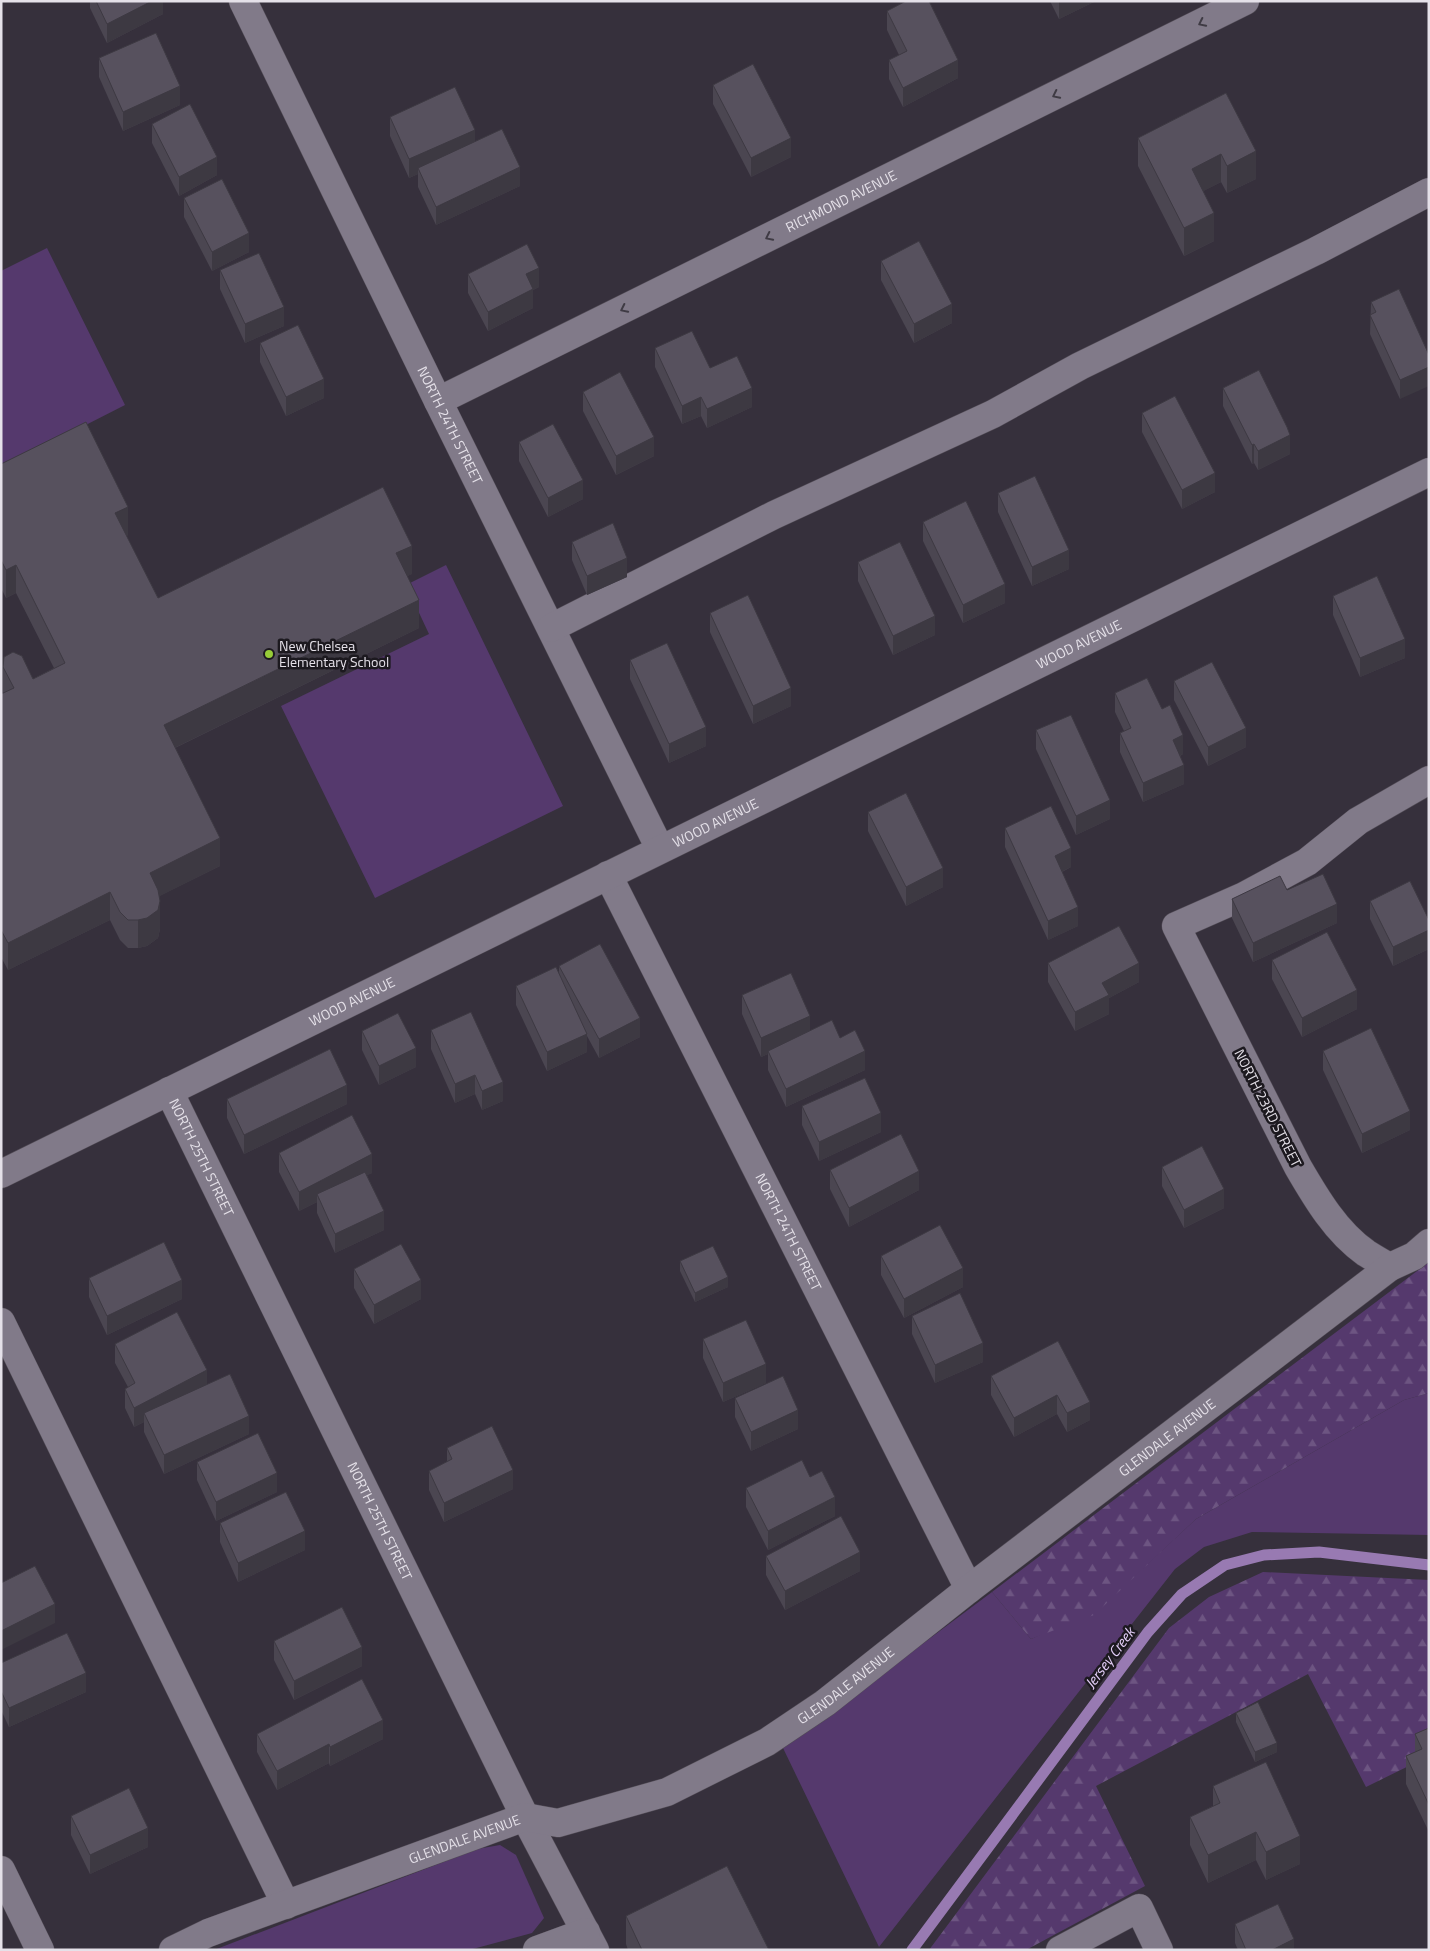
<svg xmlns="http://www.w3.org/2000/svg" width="1430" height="1951" font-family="'Titillium Web',sans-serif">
	<defs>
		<pattern id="forest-firs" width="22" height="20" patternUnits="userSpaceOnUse" patternTransform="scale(1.25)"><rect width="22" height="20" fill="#55396d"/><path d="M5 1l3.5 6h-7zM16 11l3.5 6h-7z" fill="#6d5582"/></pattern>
	</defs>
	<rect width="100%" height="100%" fill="#36303c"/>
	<g fill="#55396d">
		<polygon points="47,248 125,405 19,459 1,480 1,271"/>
		<polygon points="446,565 563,806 375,898 281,706 429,634 406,585"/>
		<polygon points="1429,1393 1429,1535 1252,1532 1204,1547 1175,1569 879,1947 783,1748 992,1592 1031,1639 1100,1608 1196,1519 1404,1400"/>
		<polygon points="500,1845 516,1855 544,1918 532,1933 469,1950 214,1950 477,1849"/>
	</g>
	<g fill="url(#forest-firs)">
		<polygon points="1429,1262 1429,1393 1404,1400 1196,1519 1094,1615 1031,1639 992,1592"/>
		<polygon points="1263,1572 1429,1580 1429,1756 1366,1787 1308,1674 1096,1786 1145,1886 1026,1950 929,1950 1169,1628 1209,1597"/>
	</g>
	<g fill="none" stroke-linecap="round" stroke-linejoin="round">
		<polyline stroke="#987ab2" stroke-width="11" points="912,1950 1148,1632 1182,1594 1225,1565 1264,1555 1319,1552 1429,1565"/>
		<g stroke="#524c56" stroke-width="29">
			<g id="minor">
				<path id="s1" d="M243,1L438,401L660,849"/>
				<path id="s2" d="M438,401L1245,1"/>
				<polyline points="551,628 774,515 993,414 1080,366 1316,251 1429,192"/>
				<path id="s3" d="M608,875L969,1589"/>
				<path id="s4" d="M169,1091L525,1817L595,1950"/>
				<path id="s5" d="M1,1174L1429,472"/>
				<path d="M1390,1267C1382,1263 1374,1258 1366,1253C1336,1232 1316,1198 1298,1167L1176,926L1244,896L1307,862L1358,821L1429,780"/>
				<polyline points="1,1322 286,1905"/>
				<polyline points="1,1870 40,1950"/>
				<path id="s6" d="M173,1950L208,1933L525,1817L558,1823L667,1792L767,1742L825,1703L969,1589L1390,1267L1414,1256L1429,1243"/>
				<polyline points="537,1950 586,1932"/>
				<polyline points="1060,1950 1139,1908 1159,1950"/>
			</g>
		</g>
		<use href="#minor" stroke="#817a89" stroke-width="28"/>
	</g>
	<g fill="#4b4651">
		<polygon points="90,1 163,1 163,14 107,43 90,8"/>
		<polygon points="1050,1 1096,1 1059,19"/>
		<polygon points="887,11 958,78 903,107 889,79 889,60 899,55 887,30"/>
		<polygon points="99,58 180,105 123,131 99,77"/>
		<polygon points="713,85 791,157 751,177 713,104"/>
		<polygon points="1226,93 1256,179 1227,193 1221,182 1203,191 1214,241 1184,256 1138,166 1138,138"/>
		<polygon points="390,117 475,142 520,186 436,225 418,187 418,174 409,178 390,136"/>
		<polygon points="152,124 217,175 179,196 152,143"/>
		<polygon points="184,198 249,252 212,271 184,217"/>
		<polygon points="881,261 952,323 914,343 881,280"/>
		<polygon points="220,270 284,326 245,343 220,289"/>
		<polygon points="468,274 539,287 533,290 533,308 488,331 468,293"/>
		<polygon points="1371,302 1429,355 1400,399 1370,334"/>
		<polygon points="260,343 324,398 286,416 260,362"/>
		<polygon points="655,348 710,368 752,407 707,428 701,416 682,424 655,367"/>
		<polygon points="1223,388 1290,454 1258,470 1254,463 1252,464 1223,406"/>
		<polygon points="583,392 654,456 616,475 583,411"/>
		<polygon points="1142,413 1215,492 1182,509 1142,432"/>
		<polygon points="519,442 583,499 548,517 519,461"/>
		<polygon points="1,464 128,535 126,536 158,598 412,574 407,576 419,628 175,748 220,866 159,896 160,929 158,938 147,946 138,948 128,948 120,940 110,920 8,970 1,957 1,694 3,693 3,667 33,679 54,668 16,593 6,598 1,588"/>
		<polygon points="998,493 1069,569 1032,586 998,512"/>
		<polygon points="923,522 1005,603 963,623 923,541"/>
		<polygon points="572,542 627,577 587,595 572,560"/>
		<polygon points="858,562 935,635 893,655 858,581"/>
		<polygon points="1333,596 1405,658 1360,677 1333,615"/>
		<polygon points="710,613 791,706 753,724 710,632"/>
		<polygon points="630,660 706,746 669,763 630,679"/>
		<polygon points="1174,681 1246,747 1208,766 1174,700"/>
		<polygon points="1115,693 1183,754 1180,756 1184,784 1143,802 1120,752 1120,733 1124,731 1115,712"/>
		<polygon points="1036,730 1110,819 1076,835 1036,749"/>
		<polygon points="868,812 943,887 906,906 868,831"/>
		<polygon points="1005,828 1071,867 1062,872 1078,926 1048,940 1005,847"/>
		<polygon points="1232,899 1337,923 1253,962 1232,918"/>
		<polygon points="1370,901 1429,920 1429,949 1393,966 1370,919"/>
		<polygon points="1272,960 1357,1009 1302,1037 1272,979"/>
		<polygon points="1048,963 1139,982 1109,998 1109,1014 1075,1031 1048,982"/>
		<polygon points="559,966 640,1037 599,1058 587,1036 587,1052 547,1071 516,1005 516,986 559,974"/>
		<polygon points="742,995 810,1031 840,1038 865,1070 786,1107 768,1070 768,1054 761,1057 742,1014"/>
		<polygon points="431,1030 503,1101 482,1110 475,1094 455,1103 431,1049"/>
		<polygon points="362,1031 416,1067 379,1085 362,1050"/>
		<polygon points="1323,1051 1410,1130 1362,1153 1323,1070"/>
		<polygon points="227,1099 347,1104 244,1154 227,1118"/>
		<polygon points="802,1106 881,1132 819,1161 802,1125"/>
		<polygon points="279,1153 372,1173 367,1175 384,1230 335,1253 317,1213 317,1202 299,1211 279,1172"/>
		<polygon points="1162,1167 1224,1208 1184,1228 1162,1186"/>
		<polygon points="830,1170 919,1190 849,1227 830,1189"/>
		<polygon points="881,1256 963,1287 904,1318 881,1275"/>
		<polygon points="680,1261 728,1287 695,1302 680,1271"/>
		<polygon points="354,1269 421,1299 374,1324 354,1288"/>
		<polygon points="89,1278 182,1299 107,1335 89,1297"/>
		<polygon points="912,1316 983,1362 935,1383 912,1334"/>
		<polygon points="703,1339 766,1383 723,1402 703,1358"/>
		<polygon points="1058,1341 1090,1420 1067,1432 1057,1414 1014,1437 991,1395 991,1376"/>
		<polygon points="115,1344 207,1384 249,1434 164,1474 144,1432 144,1422 134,1427 125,1408 125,1389 128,1387 115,1363"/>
		<polygon points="735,1398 798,1429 751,1451 735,1417"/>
		<polygon points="447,1448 513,1489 444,1522 429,1490 429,1471 447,1462"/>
		<polygon points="197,1462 277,1492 216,1521 197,1480"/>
		<polygon points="810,1477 835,1516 768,1550 746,1507 746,1488"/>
		<polygon points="220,1523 305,1550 238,1582 220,1542"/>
		<polygon points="766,1556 860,1571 785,1610 766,1575"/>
		<polygon points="274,1641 362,1666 294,1700 274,1660"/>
		<polygon points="1,1663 86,1692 9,1727 1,1710"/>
		<polygon points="1236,1713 1277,1752 1255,1762 1236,1722"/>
		<polygon points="1429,1728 1429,1832 1406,1784 1406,1756 1415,1752 1415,1734"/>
		<polygon points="257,1734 383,1739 330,1766 329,1763 277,1790 257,1752"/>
		<polygon points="1213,1786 1300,1864 1266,1880 1256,1860 1208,1883 1190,1845 1190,1817 1213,1806"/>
		<polygon points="71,1816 148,1847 90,1874 71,1835"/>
		<polygon points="626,1916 769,1950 628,1950 626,1944"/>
		<polygon points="1235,1924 1294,1950 1238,1950 1235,1943"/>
	</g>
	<g fill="#3d3942">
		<polygon points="152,1 163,1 163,14 107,43 107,24"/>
		<polygon points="1059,1 1096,1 1059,19"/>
		<polygon points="958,60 958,78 903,107 903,88"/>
		<polygon points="180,86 180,105 123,131 123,112"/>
		<polygon points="475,130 475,148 418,168 418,174 409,178 409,159"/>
		<polygon points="791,138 791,157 751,177 751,158"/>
		<polygon points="1256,151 1256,179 1227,193 1227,166"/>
		<polygon points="1221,154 1221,182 1192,197 1192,169"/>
		<polygon points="217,157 217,175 179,196 179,177"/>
		<polygon points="520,167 520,186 436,225 436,207"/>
		<polygon points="1214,213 1214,241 1184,256 1184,228"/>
		<polygon points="249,233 249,252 212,271 212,252"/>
		<polygon points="539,268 539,287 533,290 533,308 488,331 488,312 526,274"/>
		<polygon points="952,304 952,323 914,343 914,324"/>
		<polygon points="284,307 284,326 245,343 245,324"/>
		<polygon points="1429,367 1429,386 1400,399 1400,380"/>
		<polygon points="324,379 324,398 286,416 286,397"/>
		<polygon points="752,388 752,407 707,428 707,409"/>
		<polygon points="701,397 701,416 682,424 682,406"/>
		<polygon points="1290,435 1290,454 1258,470 1258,451"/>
		<polygon points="654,437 654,456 616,475 616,456"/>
		<polygon points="1254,444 1254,463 1252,464 1252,445"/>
		<polygon points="1215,473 1215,492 1182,509 1182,490"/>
		<polygon points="583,480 583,499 548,517 548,498"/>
		<polygon points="128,507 128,535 115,541 115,513"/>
		<polygon points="412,546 412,574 396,581 396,553"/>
		<polygon points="1069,550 1069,569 1032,586 1032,567"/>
		<polygon points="627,558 627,577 587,595 587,576"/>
		<polygon points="16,565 16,593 6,598 6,570"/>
		<polygon points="1005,584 1005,603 963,623 963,605"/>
		<polygon points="419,600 419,628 164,753 164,725"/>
		<polygon points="935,616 935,635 893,655 893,636"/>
		<polygon points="1405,639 1405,658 1360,677 1360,658"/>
		<polygon points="791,688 791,706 753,724 753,706"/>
		<polygon points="706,727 706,746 669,763 669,744"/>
		<polygon points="1246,728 1246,747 1208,766 1208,747"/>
		<polygon points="1183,735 1183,754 1173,759 1173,740"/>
		<polygon points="1184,765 1184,784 1143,802 1143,783"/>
		<polygon points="1110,800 1110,819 1076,835 1076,816"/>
		<polygon points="220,838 220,866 150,901 150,873"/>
		<polygon points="1071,848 1071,867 1055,875 1055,856"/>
		<polygon points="943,868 943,887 906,906 906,887"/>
		<polygon points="110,892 110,920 8,970 8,943"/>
		<polygon points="160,901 160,929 158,938 147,946 138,948 138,920"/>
		<polygon points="1337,904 1337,923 1253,962 1253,943"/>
		<polygon points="1078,907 1078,926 1048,940 1048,921"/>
		<polygon points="1429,930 1429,949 1393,966 1393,947"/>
		<polygon points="1139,963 1139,982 1109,998 1109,1014 1075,1031 1075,1012 1102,983"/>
		<polygon points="1357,990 1357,1009 1302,1037 1302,1018"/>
		<polygon points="810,1016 810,1035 768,1051 768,1054 761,1057 761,1038"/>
		<polygon points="640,1018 640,1037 599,1058 599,1039"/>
		<polygon points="587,1034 587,1052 547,1071 547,1052"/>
		<polygon points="416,1048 416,1067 379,1085 379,1066"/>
		<polygon points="865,1051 865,1070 786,1107 786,1089"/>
		<polygon points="475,1075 475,1094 455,1103 455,1084"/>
		<polygon points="503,1082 503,1101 482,1110 482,1091"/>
		<polygon points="347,1085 347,1104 244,1154 244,1135"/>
		<polygon points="1410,1111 1410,1130 1362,1153 1362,1134"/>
		<polygon points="881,1113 881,1132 819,1161 819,1142"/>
		<polygon points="372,1154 372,1173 319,1200 317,1194 317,1202 299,1211 299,1192"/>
		<polygon points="919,1171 919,1190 849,1227 849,1208"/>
		<polygon points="1224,1189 1224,1208 1184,1228 1184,1210"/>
		<polygon points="384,1211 384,1230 335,1253 335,1234"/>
		<polygon points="963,1268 963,1287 904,1318 904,1299"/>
		<polygon points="728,1277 728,1287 695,1302 695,1293"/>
		<polygon points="182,1280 182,1299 107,1335 107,1316"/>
		<polygon points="421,1280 421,1299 374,1324 374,1305"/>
		<polygon points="983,1343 983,1362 935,1383 935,1365"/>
		<polygon points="766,1364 766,1383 723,1402 723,1383"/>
		<polygon points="207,1370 207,1389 144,1413 144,1422 134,1427 134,1408"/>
		<polygon points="1057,1395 1057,1414 1014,1437 1014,1418"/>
		<polygon points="1090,1402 1090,1420 1067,1432 1067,1413"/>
		<polygon points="798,1410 798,1429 751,1451 751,1432"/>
		<polygon points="249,1416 249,1434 164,1474 164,1455"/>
		<polygon points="513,1470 513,1489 444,1522 444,1503"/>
		<polygon points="277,1473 277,1492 216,1521 216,1502"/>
		<polygon points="835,1497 835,1516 768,1550 768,1531"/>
		<polygon points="305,1531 305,1550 238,1582 238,1563"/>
		<polygon points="860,1552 860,1571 785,1610 785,1591"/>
		<polygon points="55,1604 55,1623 1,1650 1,1631"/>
		<polygon points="362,1647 362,1666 294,1700 294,1681"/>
		<polygon points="86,1673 86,1692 9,1727 9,1708"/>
		<polygon points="383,1720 383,1739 330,1766 330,1747"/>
		<polygon points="1277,1743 1277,1752 1255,1762 1255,1752"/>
		<polygon points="329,1744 329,1763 277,1790 277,1771"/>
		<polygon points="148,1828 148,1847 90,1874 90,1855"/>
		<polygon points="1256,1832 1256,1860 1208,1883 1208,1855"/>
		<polygon points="1300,1836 1300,1864 1266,1880 1266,1852"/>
		<polygon points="1294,1939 1294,1950 1272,1950"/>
	</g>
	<g fill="#57515e" stroke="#3d3942">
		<polygon points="96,1 152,1 107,24"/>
		<polygon points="906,1 929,1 958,60 903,88 889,60 907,51 887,11"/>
		<polygon points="156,33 180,86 123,112 99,58"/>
		<polygon points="753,64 791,138 751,158 713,85"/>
		<polygon points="455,87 475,130 409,159 390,117"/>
		<polygon points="1226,93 1256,151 1227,166 1221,154 1192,169 1214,213 1184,228 1138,138"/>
		<polygon points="190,104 217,157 179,177 152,124"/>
		<polygon points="502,129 520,167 436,207 418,168"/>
		<polygon points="222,179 249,233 212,252 184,198"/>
		<polygon points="919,241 952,304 914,324 881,261"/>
		<polygon points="527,244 539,268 526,274 533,289 488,312 468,274"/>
		<polygon points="259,253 284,307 245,324 220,270"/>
		<polygon points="1399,289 1429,355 1429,367 1400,380 1370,315 1376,312 1371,302"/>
		<polygon points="298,325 324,379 286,397 260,343"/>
		<polygon points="692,331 710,368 737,356 752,388 707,409 701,397 682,406 655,348"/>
		<polygon points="1259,370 1287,427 1290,435 1258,451 1254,444 1252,445 1223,388"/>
		<polygon points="620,372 654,437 616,456 583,392"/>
		<polygon points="1175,396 1215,473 1182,490 1142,413"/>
		<polygon points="86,422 128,507 115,513 158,598 383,487 412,546 396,553 419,600 164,725 220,838 150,873 158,890 160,901 158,910 147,918 138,920 128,920 120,912 110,892 8,943 1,930 1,694 14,688 3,667 4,657 13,652 22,656 33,679 65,663 16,565 6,570 1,560 1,464"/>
		<polygon points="553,424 583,480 548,498 519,442"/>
		<polygon points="1035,476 1069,550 1032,567 998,493"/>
		<polygon points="966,501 1005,584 963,605 923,522"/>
		<polygon points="613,523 627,558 587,576 572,542"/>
		<polygon points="900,542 935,616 893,636 858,562"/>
		<polygon points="1377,576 1405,639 1360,658 1333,596"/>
		<polygon points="748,595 791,688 753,706 710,613"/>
		<polygon points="667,643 706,727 669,744 630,660"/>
		<polygon points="1212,662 1246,728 1208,747 1174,681"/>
		<polygon points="1147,678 1162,709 1170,705 1183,735 1173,740 1184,765 1143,783 1120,733 1131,728 1115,693"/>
		<polygon points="1071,715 1110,800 1076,816 1036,730"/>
		<polygon points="906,793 943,868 906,887 868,812"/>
		<polygon points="1051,806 1071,848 1055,856 1078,907 1048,921 1005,828"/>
		<polygon points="1323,874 1337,904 1253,943 1232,899 1280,876 1287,890"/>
		<polygon points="1410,881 1429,920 1429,930 1393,947 1370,901"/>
		<polygon points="1119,926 1139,963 1102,983 1109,995 1075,1012 1048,963"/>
		<polygon points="1327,932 1357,990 1302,1018 1272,960"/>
		<polygon points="600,944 640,1018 599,1039 559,966"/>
		<polygon points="556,967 587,1034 547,1052 516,986"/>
		<polygon points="791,973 810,1016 761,1038 742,995"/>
		<polygon points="471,1012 503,1082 482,1091 475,1075 455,1084 431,1030"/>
		<polygon points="398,1013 416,1048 379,1066 362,1031"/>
		<polygon points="832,1020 840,1038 855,1030 865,1051 786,1089 768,1051"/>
		<polygon points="1371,1028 1410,1111 1362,1134 1323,1051"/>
		<polygon points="330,1049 347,1085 244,1135 227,1099"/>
		<polygon points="865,1078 881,1113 819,1142 802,1106"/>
		<polygon points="352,1115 372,1154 299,1192 279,1153"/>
		<polygon points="901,1134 919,1171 849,1208 830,1170"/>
		<polygon points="1202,1146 1224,1189 1184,1210 1162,1167"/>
		<polygon points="365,1172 384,1211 335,1234 317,1194"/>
		<polygon points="940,1225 963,1268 904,1299 881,1256"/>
		<polygon points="164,1242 182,1280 107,1316 89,1278"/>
		<polygon points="401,1244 421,1280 374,1305 354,1269"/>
		<polygon points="713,1246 728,1277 695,1293 680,1261"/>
		<polygon points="960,1293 983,1343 935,1365 912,1316"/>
		<polygon points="177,1312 207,1370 134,1408 125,1389 135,1383 115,1344"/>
		<polygon points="746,1320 766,1364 723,1383 703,1339"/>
		<polygon points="1058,1341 1090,1402 1067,1413 1057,1395 1014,1418 991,1376"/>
		<polygon points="230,1374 249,1416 164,1455 144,1413"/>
		<polygon points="783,1376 798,1410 751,1432 735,1398"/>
		<polygon points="492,1426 513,1470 444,1503 429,1471 452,1459 447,1448"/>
		<polygon points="258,1433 277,1473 216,1502 197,1462"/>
		<polygon points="802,1460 810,1477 822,1471 835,1497 768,1531 746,1488"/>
		<polygon points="286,1492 305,1531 238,1563 220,1523"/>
		<polygon points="841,1516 860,1552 785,1591 766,1556"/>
		<polygon points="35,1566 55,1604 1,1631 1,1583"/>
		<polygon points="342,1607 362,1647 294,1681 274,1641"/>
		<polygon points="67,1633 86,1673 9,1708 1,1691 1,1663"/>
		<polygon points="362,1679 383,1720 330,1747 329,1744 277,1771 257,1734"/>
		<polygon points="1258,1702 1277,1743 1255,1752 1236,1713"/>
		<polygon points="1429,1728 1429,1805 1406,1756 1422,1749 1415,1734"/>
		<polygon points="1266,1762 1300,1836 1266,1852 1256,1832 1208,1855 1190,1817 1220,1803 1213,1786"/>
		<polygon points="129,1788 148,1828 90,1855 71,1816"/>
		<polygon points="727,1866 769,1950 642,1950 626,1916"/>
		<polygon points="1278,1904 1294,1939 1272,1950 1246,1950 1235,1924"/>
	</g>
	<defs><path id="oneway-chevron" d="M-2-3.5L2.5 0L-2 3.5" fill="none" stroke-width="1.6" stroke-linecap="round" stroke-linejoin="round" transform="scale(1.25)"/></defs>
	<g stroke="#3f3b44">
		<use href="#oneway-chevron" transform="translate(1202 23) rotate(154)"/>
		<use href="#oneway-chevron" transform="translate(1056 95) rotate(154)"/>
		<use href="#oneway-chevron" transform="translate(769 237) rotate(154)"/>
		<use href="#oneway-chevron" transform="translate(624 309) rotate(154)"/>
	</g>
	<circle fill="#97cc38" stroke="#1c191f" stroke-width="2" cx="269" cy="654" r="5"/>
	<g text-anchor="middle" stroke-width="5" stroke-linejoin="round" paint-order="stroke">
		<g font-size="14" fill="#e5e1e9" stroke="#1c191f">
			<text dy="5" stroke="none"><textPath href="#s2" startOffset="450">RICHMOND AVENUE</textPath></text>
			<text dy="5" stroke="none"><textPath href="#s1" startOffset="472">NORTH 24TH STREET</textPath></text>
			<text dy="5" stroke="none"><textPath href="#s5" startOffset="1201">WOOD AVENUE</textPath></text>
			<text dy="5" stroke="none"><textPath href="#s5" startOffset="796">WOOD AVENUE</textPath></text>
			<text dy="5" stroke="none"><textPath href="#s5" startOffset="391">WOOD AVENUE</textPath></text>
			<text transform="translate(1268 1108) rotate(63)" y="5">NORTH 23RD STREET</text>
			<text dy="5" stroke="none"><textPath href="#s4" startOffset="74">NORTH 25TH STREET</textPath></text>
			<text dy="5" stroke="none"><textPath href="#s3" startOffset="400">NORTH 24TH STREET</textPath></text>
			<text dy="5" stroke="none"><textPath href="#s6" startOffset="1138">GLENDALE AVENUE</textPath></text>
			<text dy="5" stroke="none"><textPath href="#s4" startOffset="479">NORTH 25TH STREET</textPath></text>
			<text dy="5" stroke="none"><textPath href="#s6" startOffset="732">GLENDALE AVENUE</textPath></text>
			<text dy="5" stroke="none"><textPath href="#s6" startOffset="312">GLENDALE AVENUE</textPath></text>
		</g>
		<g font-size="14" fill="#e5e1e9" stroke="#1c191f" text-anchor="start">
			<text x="279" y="651">New Chelsea<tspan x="279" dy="16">Elementary School</tspan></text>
		</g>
		<g font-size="15" font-style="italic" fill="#e3cef8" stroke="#1c191f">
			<text transform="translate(1110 1658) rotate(-53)" y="5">Jersey Creek</text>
		</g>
	</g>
	<rect width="1430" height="1951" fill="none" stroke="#e5e1e9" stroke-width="5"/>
</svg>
